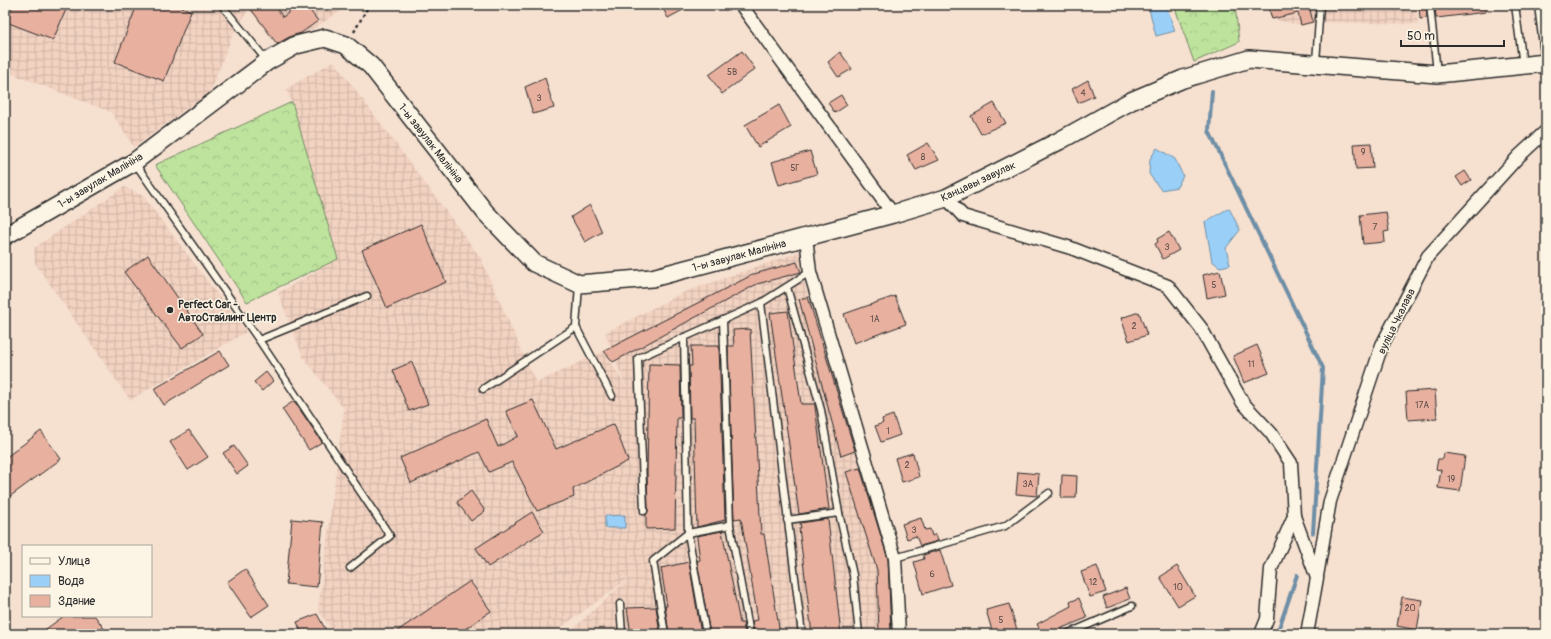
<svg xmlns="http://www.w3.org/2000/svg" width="1551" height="639" font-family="Pangolin,sans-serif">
	<defs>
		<pattern id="industrial-grid" width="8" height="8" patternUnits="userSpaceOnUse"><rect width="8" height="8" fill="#f2d2c1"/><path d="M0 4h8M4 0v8" fill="none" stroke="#d0b4a6"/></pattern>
		<pattern id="forest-crowns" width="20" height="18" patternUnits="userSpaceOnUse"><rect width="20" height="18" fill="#bee39d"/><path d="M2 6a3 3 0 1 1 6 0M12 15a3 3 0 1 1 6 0" fill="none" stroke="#a3c387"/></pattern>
	</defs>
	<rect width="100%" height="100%" fill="#f6e0d0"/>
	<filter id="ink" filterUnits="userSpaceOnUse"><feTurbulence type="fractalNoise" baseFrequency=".025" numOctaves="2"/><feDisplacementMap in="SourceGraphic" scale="8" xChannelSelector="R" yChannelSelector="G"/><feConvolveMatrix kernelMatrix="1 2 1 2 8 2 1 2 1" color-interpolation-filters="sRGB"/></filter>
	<g filter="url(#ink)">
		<g fill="url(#industrial-grid)">
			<polygon points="5,5 350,5 281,49 249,9 232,36 210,92 134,147 111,112 5,71"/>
			<polygon points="1268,5 1416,5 1418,24 1313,22 1301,25 1272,19"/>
			<polygon points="334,61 480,257 536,383 604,351 625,385 605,333 682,293 802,251 804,283 890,566 891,634 567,634 632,576 552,634 335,634 318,610 344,409 303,357 278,293 338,259 292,102 286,89"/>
			<polygon points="124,187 143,196 246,332 130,400 35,263 34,248"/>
		</g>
		<g fill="url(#forest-crowns)" stroke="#748764">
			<polygon points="1174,5 1235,5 1239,42 1194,62"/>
			<polygon points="292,102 338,259 247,302 155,165"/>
		</g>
		<g fill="#9ad0f8" stroke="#6e8ea6">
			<polygon points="1148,5 1166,5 1175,31 1156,36"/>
			<polygon points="1157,148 1175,159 1183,176 1177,187 1161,190 1149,174 1150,159"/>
			<polygon points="1229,208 1240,230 1226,248 1230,265 1220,267 1212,261 1205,222"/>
			<polygon points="625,515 625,528 605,528 605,516"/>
		</g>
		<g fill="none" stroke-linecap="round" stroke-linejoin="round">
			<g stroke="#6e8ea6" stroke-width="4">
				<polyline points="1212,91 1209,131 1323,368 1313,533"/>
				<polyline points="1277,634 1297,575"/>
			</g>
		</g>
		<g fill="#e8b09f" stroke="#2b2b2b">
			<polygon points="13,5 68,5 53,40 6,22"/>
			<polygon points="137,5 177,5 191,11 164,81 115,62"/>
			<polygon points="248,5 274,5 283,17 298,5 306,5 318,21 301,33 291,36 277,44"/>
			<polygon points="661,5 692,5 668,18"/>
			<polygon points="1268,5 1312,5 1313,9 1310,10 1313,22 1301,25 1298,13 1272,19"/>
			<polygon points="1419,5 1426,5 1427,18 1420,19"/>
			<polygon points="1435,5 1486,5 1486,12 1437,18 1436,18"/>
			<polygon points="742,51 755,69 722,94 709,75"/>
			<polygon points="840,52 852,69 838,77 828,62"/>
			<polygon points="545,78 554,108 533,114 525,87"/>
			<polygon points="1088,80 1094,96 1078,103 1072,89"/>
			<polygon points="841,95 847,105 835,113 828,103"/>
			<polygon points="994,103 1006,123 981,134 971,116"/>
			<polygon points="779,105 791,127 758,147 745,125"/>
			<polygon points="928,143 939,160 916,170 907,155"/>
			<polygon points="1371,143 1373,168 1356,169 1354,144"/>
			<polygon points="810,151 817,174 779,185 772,162"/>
			<polygon points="1465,171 1471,180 1462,186 1456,177"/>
			<polygon points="590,205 602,232 585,242 571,217"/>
			<polygon points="1386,212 1389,231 1384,232 1385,242 1363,244 1360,215"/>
			<polygon points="421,224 446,282 387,308 362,250"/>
			<polygon points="1169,232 1179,250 1163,259 1155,244 1158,242 1157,239"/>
			<polygon points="148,255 203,334 182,348 124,272"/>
			<polygon points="797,262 801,272 757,284 613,362 604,351 754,274"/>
			<polygon points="1220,271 1225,294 1207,298 1203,275"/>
			<polygon points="895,296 906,324 854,343 844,314"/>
			<polygon points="808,297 855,451 841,456 799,299"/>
			<polygon points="788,311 801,404 815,404 815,407 829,509 799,514 770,313"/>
			<polygon points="1139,312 1147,335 1129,341 1121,318"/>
			<polygon points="750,329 761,534 764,534 780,634 754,634 752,621 758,620 741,518 734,519 728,346 734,346 733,330"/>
			<polygon points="1257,345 1269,373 1244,383 1233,356"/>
			<polygon points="691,346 719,346 725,520 697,527 694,418 690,418 689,366 692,366"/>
			<polygon points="220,351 229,365 164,405 154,389"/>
			<polygon points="412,362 428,404 409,411 393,370"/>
			<polygon points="649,364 680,365 681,418 677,418 675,528 646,529 646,515 648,511 647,474"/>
			<polygon points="266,372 273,381 262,391 254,382"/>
			<polygon points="1435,390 1437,418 1408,420 1406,392"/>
			<polygon points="533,400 556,449 614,424 628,461 573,489 574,497 537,511 512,462 489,472 479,452 411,483 400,458 486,419 498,447 518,436 506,411"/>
			<polygon points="294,401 322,442 309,450 282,409"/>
			<polygon points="893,415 900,435 881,442 875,426 883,423 882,419"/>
			<polygon points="189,430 208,457 188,470 170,442"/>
			<polygon points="41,431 61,459 5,500 5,458"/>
			<polygon points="234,446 248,466 237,474 223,453"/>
			<polygon points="913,453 919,477 902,482 895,458"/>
			<polygon points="1444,453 1465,456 1460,491 1438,488 1441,470 1436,469 1438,459 1443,459"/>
			<polygon points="860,468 888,559 891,634 879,634 877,570 846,472"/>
			<polygon points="1018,472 1039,474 1037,496 1016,494"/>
			<polygon points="1062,475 1077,476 1076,498 1061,498"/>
			<polygon points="471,491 485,511 471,521 457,502"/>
			<polygon points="532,512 544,531 488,567 476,548"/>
			<polygon points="921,518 925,530 930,529 932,536 936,534 938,541 920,546 916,536 907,539 902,524"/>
			<polygon points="292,519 323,522 317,587 286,584"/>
			<polygon points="828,519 841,634 812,634 799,528 801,528 800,523"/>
			<polygon points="722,531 740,623 743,623 745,634 710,634 697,561 700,560 697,538 697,536"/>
			<polygon points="940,550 951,585 923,594 914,562 924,559 923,555"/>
			<polygon points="689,562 701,634 669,634 665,606 667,606 661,568"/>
			<polygon points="1097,566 1106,592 1090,597 1081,572"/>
			<polygon points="1177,566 1195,596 1178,606 1160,577"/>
			<polygon points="245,569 269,605 251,617 227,582"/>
			<polygon points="470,581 491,611 458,634 393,634"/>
			<polygon points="1126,588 1130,599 1107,608 1103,597"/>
			<polygon points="1402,597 1422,600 1417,630 1397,626"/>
			<polygon points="1079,598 1087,618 1062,628 1064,631 1063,634 1042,634 1037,624 1071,606 1070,602"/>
			<polygon points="1009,604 1017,630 1004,634 993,634 986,610"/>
			<polygon points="656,607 660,634 631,634 627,608"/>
			<polygon points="317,614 328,634 302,634 297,622"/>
			<polygon points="64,616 95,616 105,630 99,634 39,634"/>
		</g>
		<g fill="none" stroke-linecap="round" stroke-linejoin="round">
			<g stroke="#2b2b2b" stroke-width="9">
				<g id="lane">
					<polyline points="1430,5 1437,73"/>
					<polyline points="1515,5 1523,65"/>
					<polyline points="1538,5 1545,62"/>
					<polyline points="224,8 267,61"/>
					<polyline points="1316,62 1320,5"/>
					<polyline points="135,163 259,340 390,536 350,568"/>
					<polyline points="787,287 821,410 839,513 853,575 859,634"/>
					<polyline points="761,303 802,634"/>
					<polyline points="723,320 730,525 750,634"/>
					<polyline points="576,327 612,396"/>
					<polyline points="684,337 688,533 706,634"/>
					<polyline points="259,340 367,296"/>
					<polyline points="483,389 576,327 579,285"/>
					<polyline points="644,511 638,358 761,303 810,272"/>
					<polyline points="787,520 839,513"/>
					<polyline points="895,558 1005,526 1049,493"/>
					<polyline points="620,604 622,634"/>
					<polyline points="665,634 653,561 688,533 730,525"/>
					<polyline points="1067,634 1132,606"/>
				</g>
			</g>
			<g stroke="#2b2b2b" stroke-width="15">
				<g id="street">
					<polyline points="741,5 893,214"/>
					<polyline points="946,198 963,216 1071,248 1168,286 1201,328 1243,403 1271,433 1291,463 1294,516 1317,578 1307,634"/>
					<polyline points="806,237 810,272 895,558 899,634"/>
					<polyline points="1317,576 1330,501 1382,345 1428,256 1518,157 1546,131"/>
					<polyline points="1261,634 1267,619 1271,569 1294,516"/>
				</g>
			</g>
			<g stroke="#2b2b2b" stroke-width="20">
				<polyline id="secondary" points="5,236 134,162 268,61 296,45 325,38 346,45 371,66 485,212 534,263 579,284 652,278 893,214 946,198 1059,141 1131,101 1183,79 1249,59 1437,74 1546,63"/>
			</g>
			<polyline stroke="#2b2b2b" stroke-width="2.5" stroke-dasharray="3 3" stroke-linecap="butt" points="354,32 369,5"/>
			<use href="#lane" stroke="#fcf5e5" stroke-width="6"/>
			<use href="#street" stroke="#fcf5e5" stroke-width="12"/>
			<use href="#secondary" stroke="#fcf5e5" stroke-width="17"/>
		</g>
	</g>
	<circle fill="#2b2b2b" stroke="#fcf5e5" stroke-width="1.5" cx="170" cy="310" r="4"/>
	<g text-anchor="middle" stroke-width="3" stroke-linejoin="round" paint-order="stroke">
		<g font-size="9" fill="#5a4c48">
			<text x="732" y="75">5В</text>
			<text x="1083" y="96">4</text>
			<text x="539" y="101">3</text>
			<text x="989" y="123">6</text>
			<text x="1363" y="155">9</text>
			<text x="923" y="160">8</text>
			<text x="795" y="171">5Г</text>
			<text x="1375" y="230">7</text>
			<text x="1167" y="250">3</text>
			<text x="1214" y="288">5</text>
			<text x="875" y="322">1А</text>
			<text x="1134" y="329">2</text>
			<text x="1251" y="367">11</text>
			<text x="1422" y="408">17А</text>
			<text x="888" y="434">1</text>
			<text x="907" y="468">2</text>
			<text x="1451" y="482">19</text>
			<text x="1028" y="487">3А</text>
			<text x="914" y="533">3</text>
			<text x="932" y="577">6</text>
			<text x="1093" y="585">12</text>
			<text x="1178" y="590">10</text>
			<text x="1410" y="611">20</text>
			<text x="1001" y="623">5</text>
		</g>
		<g font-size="11" fill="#2b2b2b" stroke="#fcf5e5">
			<text transform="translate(431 143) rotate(52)" y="4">1-ы завулак Малініна</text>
			<text transform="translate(100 180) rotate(-31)" y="4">1-ы завулак Малініна</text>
			<text transform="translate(978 181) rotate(-25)" y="4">Канцавы завулак</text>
			<text transform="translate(739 255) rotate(-15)" y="4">1-ы завулак Малініна</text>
			<text transform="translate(1396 321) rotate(-64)" y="4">вуліца Чкалава</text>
		</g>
		<g font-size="11" font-weight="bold" fill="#2b2b2b" stroke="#fcf5e5" text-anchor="start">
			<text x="178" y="308">Perfect Car -<tspan x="178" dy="13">АвтоСтайлинг Центр</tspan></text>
		</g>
	</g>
	<rect width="1551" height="639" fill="none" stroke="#fcf5e5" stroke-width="20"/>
	<rect x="10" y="10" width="1531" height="619" fill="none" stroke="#2b2b2b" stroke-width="1.5" filter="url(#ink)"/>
	<rect x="22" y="545" width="130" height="72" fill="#fcf5e5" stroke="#a8a49b"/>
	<rect x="30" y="558" width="20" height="6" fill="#fcf5e5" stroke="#a8a49b"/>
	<text x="58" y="565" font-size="12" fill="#2b2b2b">Улица</text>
	<rect x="30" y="575" width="20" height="12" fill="#9ad0f8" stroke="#a8a49b"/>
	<text x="58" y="585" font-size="12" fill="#2b2b2b">Вода</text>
	<rect x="30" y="595" width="20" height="12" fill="#e8b09f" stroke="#a8a49b"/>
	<text x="58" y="605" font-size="12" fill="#2b2b2b">Здание</text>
	<path d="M1401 40v6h103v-6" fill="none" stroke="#2b2b2b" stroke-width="2"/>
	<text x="1407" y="40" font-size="12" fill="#2b2b2b" stroke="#fcf5e5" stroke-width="3" paint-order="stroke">50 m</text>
</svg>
